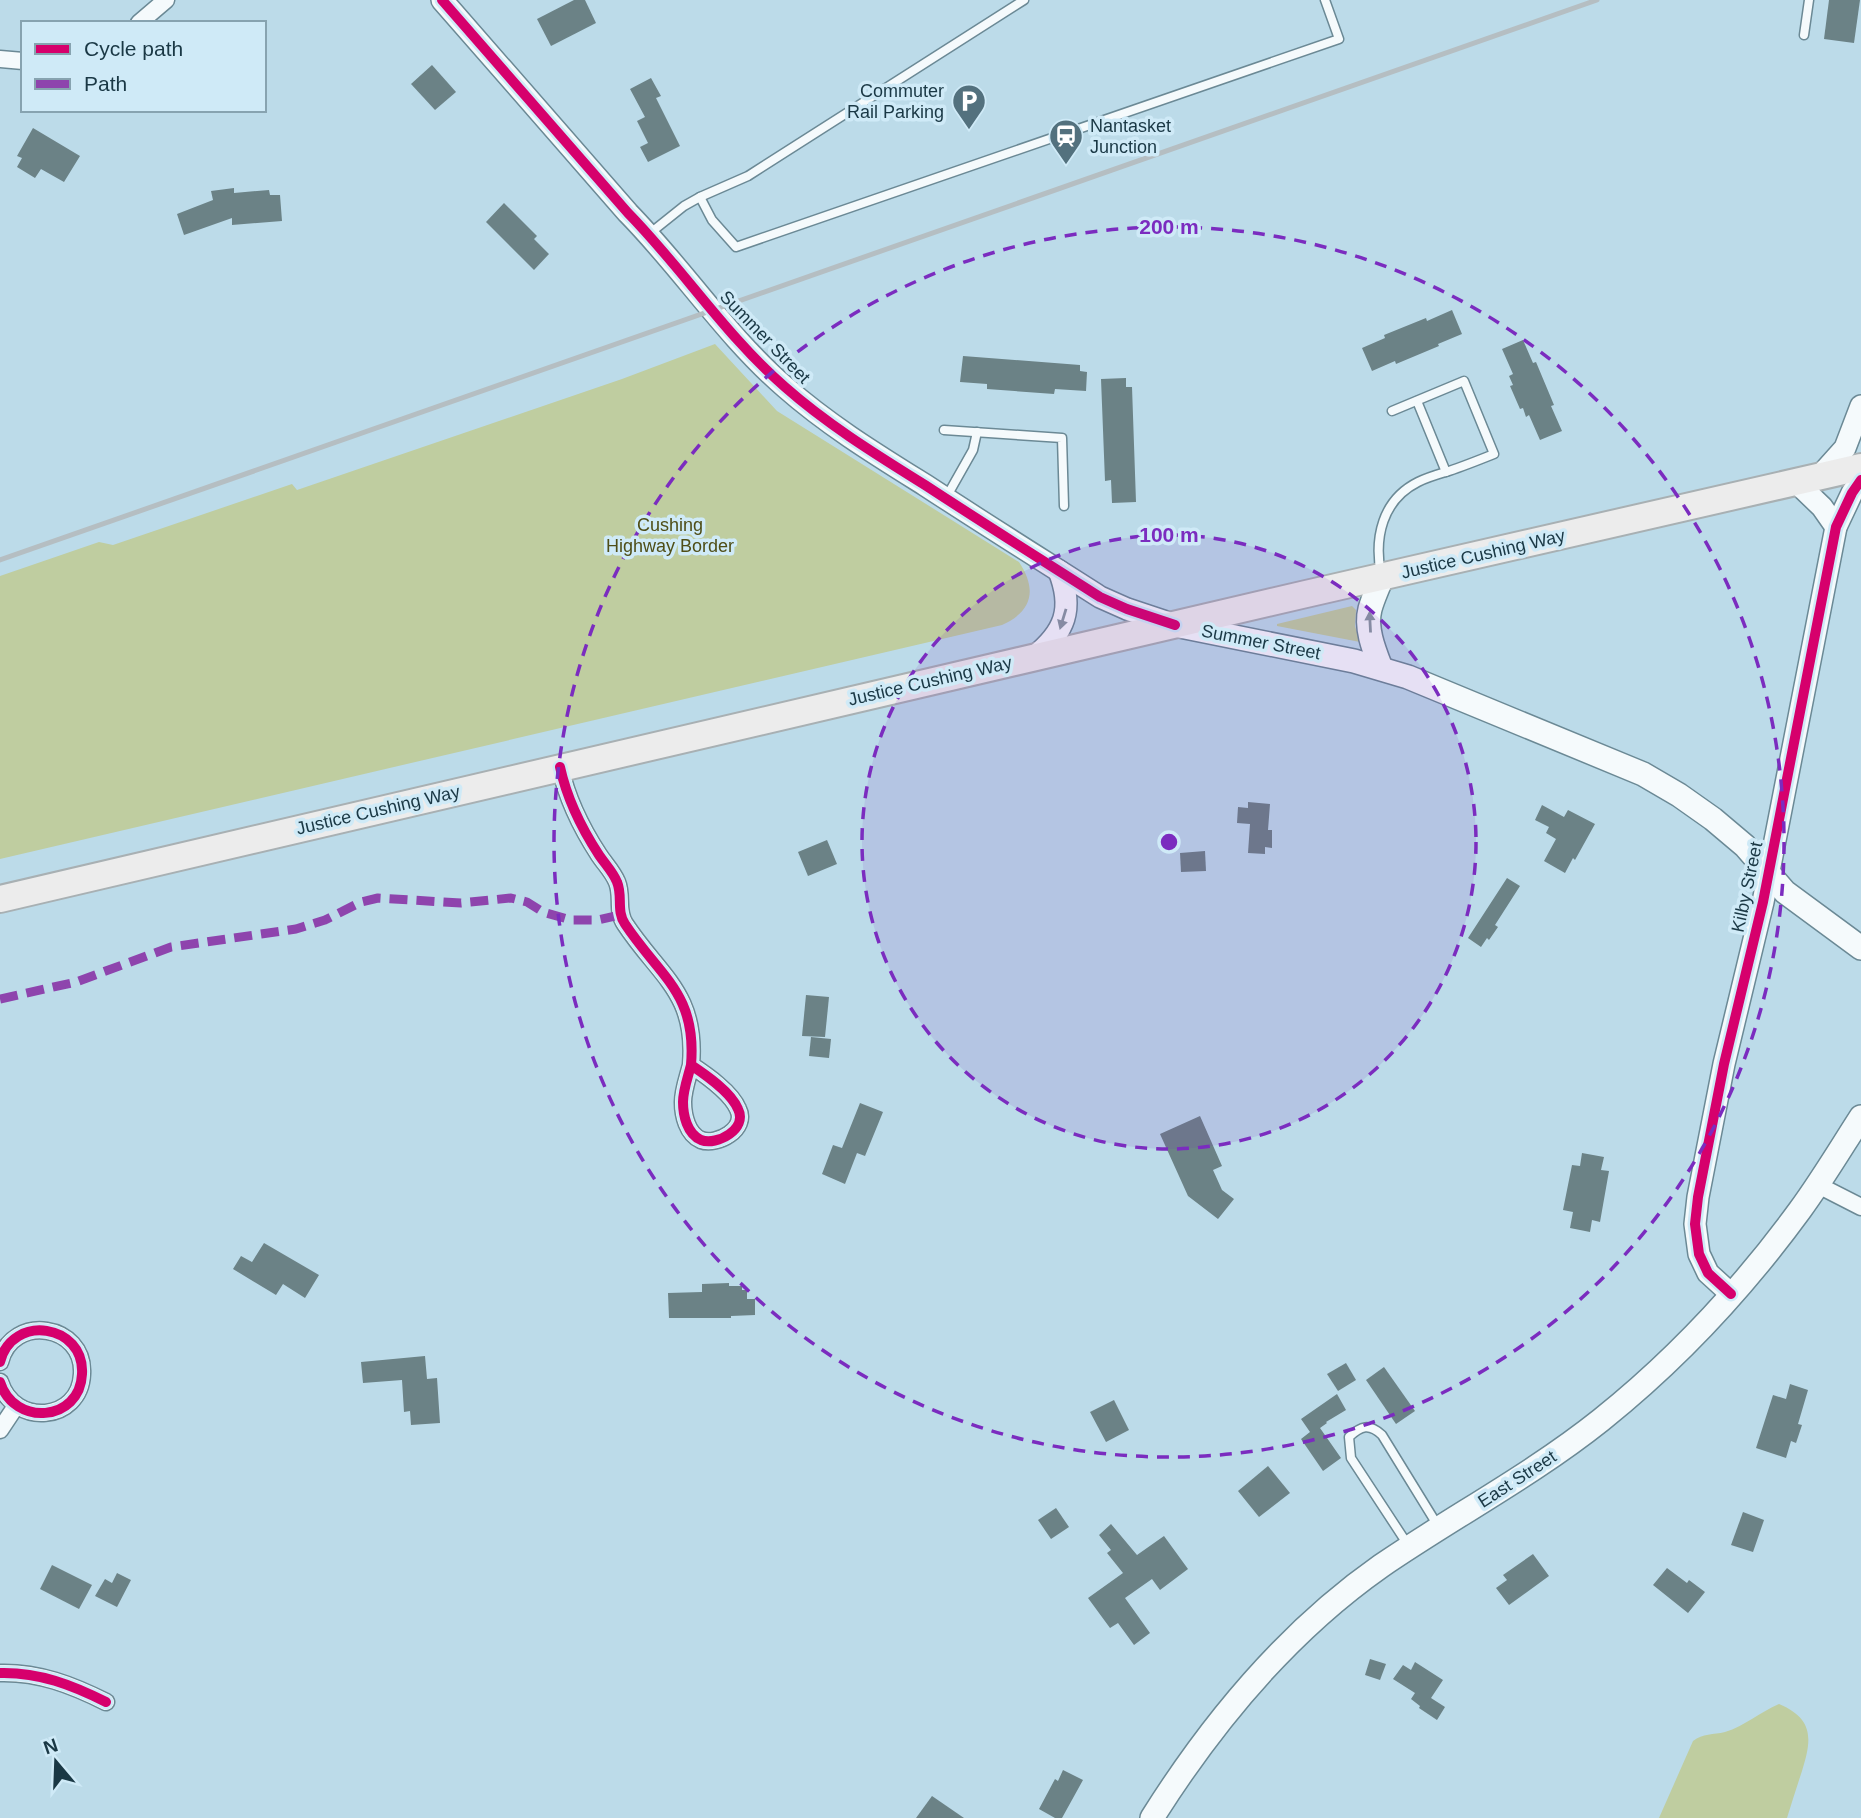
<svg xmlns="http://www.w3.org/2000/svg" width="1861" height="1818" font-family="Arial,sans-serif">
	<rect width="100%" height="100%" fill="#bcdbe9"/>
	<g fill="#bfcda0">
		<path d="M715,344L777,411L1019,562C1037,589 1033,611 1002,625L0,859V576L99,542L113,545L292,484L297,490L622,379Z"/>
		<polygon points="1352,606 1356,610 1355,626 1360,642 1277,626 1277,624"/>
		<path d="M1779,1704C1814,1719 1812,1739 1802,1771C1797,1786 1792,1802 1787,1818H1659L1693,1741C1703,1733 1713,1735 1725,1732C1745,1726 1760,1712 1779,1704Z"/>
	</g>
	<g fill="#6b8286">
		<polygon points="574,0 585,0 596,23 551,46 537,19"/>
		<polygon points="1829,0 1860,0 1854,43 1824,39"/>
		<polygon points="432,65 456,92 435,110 411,84"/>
		<polygon points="651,78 661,96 656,98 680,146 648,162 640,147 648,143 637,121 645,117 630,89"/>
		<polygon points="33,128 80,156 64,182 41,169 35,178 17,167 22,158 17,156"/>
		<polygon points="234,188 234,193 269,190 270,195 280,195 282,221 232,225 232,218 184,235 177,214 213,200 211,191"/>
		<polygon points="504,203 537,236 534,239 549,254 534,270 486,222"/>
		<polygon points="1452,310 1462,334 1438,344 1439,346 1396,364 1395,361 1372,371 1362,348 1385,338 1384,335 1426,318 1427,321"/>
		<polygon points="1523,340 1533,363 1536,362 1554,405 1551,406 1562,431 1540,440 1529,415 1526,417 1523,408 1520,409 1510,386 1513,385 1509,376 1513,374 1502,349"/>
		<polygon points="963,356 1080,365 1080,371 1087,372 1086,391 1055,389 1054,394 987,389 987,384 960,382"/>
		<polygon points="1126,378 1126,387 1132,387 1136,502 1112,503 1111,480 1105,481 1101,379"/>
		<polygon points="1248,802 1270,804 1268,830 1272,830 1272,848 1265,847 1265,854 1248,853 1250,824 1237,823 1238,807 1248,808"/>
		<polygon points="1542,805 1564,817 1568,810 1595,824 1575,860 1573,858 1565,873 1544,861 1556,839 1546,833 1549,827 1535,820"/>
		<polygon points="827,840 837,864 808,876 798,852"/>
		<polygon points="1205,851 1206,871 1181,872 1180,853"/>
		<polygon points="1507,878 1520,886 1495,925 1498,927 1489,940 1487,938 1481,947 1468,938"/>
		<polygon points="806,995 829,997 825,1037 802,1036"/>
		<polygon points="811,1037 831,1039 829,1058 809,1056"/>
		<polygon points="860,1103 883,1112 865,1156 857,1153 845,1184 822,1174 833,1145 842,1148"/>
		<polygon points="1200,1116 1222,1166 1213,1170 1222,1190 1234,1199 1218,1219 1188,1196 1160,1134"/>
		<polygon points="1582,1153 1604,1157 1601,1170 1609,1171 1600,1222 1592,1220 1590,1232 1570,1228 1573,1212 1563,1210 1572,1165 1580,1166"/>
		<polygon points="264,1243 319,1275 305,1298 283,1284 276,1295 233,1269 241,1256 252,1262"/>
		<polygon points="729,1283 729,1286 742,1286 742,1290 747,1290 747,1299 755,1299 755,1315 731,1316 731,1318 669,1318 668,1293 702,1292 702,1284"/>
		<polygon points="425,1356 427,1379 437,1378 440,1423 411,1425 410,1411 404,1412 402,1380 363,1383 361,1362"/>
		<polygon points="1346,1363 1356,1380 1338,1391 1327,1374"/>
		<polygon points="1384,1367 1415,1411 1396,1424 1366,1380"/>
		<polygon points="1790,1384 1808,1390 1798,1424 1802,1425 1796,1443 1791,1441 1786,1458 1756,1448 1773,1395 1786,1399"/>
		<polygon points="1337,1394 1346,1410 1326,1422 1327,1423 1320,1428 1341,1458 1323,1471 1301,1439 1310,1432 1301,1419"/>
		<polygon points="1114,1400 1129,1430 1106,1442 1090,1412"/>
		<polygon points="1268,1466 1290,1493 1259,1517 1238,1491"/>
		<polygon points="1056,1508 1069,1527 1051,1539 1038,1520"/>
		<polygon points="1743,1512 1764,1520 1753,1552 1731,1545"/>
		<polygon points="1111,1524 1137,1555 1164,1536 1188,1569 1160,1590 1152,1579 1125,1598 1150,1633 1134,1645 1118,1623 1110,1628 1088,1598 1123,1573 1107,1553 1111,1550 1099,1535"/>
		<polygon points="1533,1554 1549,1576 1509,1605 1496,1588 1507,1580 1503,1575"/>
		<polygon points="52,1565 92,1585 79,1609 40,1589"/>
		<polygon points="1667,1568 1687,1583 1689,1580 1705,1592 1688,1613 1653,1585"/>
		<polygon points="117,1573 131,1580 117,1607 95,1596 105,1579 112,1583"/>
		<polygon points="1370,1659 1386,1664 1380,1680 1365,1675"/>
		<polygon points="1415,1662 1443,1680 1431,1698 1445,1707 1437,1720 1419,1708 1420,1706 1411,1699 1415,1693 1393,1679 1403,1665 1411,1670"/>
		<polygon points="1063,1770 1083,1780 1062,1818 1055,1818 1039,1809 1055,1779 1058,1781"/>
		<polygon points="932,1796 964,1818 916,1818"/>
	</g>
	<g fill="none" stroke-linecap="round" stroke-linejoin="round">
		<g stroke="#6b8995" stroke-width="11">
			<g id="service">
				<polyline points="1804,35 1809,0"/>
				<polyline points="700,197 712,220 736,247 1339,39 1325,0"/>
				<polyline points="649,234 684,206 700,197 748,176 1024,0"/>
				<polyline points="1417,401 1446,472"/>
				<polyline points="944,430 1062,438 1064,506"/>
				<polyline points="947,496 973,450 977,432"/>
				<path d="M1381,574C1374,538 1382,500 1418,482C1428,477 1439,474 1449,471C1464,466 1479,460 1494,454L1464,381L1392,411"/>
				<path d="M1408,1545L1351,1458L1349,1437C1361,1426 1369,1423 1382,1435L1438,1526"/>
			</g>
		</g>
		<g stroke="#6b8995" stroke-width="19">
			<g id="minor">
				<polyline points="139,23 166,0"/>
				<polyline points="0,59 23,61"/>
				<path d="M560,767C567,799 582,829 599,855C605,864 613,872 617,882C623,896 616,911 625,924C660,977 697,993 691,1065C706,1075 731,1092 738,1109C748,1129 717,1146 701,1140C687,1134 683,1115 683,1102C683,1090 688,1077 691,1065"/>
				<polyline points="1818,1185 1861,1207"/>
				<path d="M0,1362C12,1313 85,1324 82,1374C80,1422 14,1427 0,1382"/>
				<polyline points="0,1430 16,1406"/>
				<path d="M0,1673C39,1672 72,1685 106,1702"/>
			</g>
		</g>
		<g stroke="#6b8995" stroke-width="24">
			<g id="tertiary">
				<path d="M442,0L628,213C683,269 726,336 785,387C828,425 877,455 925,485C983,523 1042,560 1100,597L1127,609L1175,625"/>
				<polyline points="1819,477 1845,448 1861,406"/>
				<polyline points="1796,482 1822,507 1836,527"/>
				<path d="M1034,657C1065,632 1074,609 1059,571"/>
				<polyline points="1731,1294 1708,1273 1699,1254 1695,1224 1698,1197 1724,1064 1763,902 1836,527 1852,493 1861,480"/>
			</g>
		</g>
		<g stroke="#6b8995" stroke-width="26">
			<g id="secondary">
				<polyline points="1175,625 1354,661 1408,677 1643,774 1679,795 1713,819 1745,846 1785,892 1861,948"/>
				<path d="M1381,668C1374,650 1365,628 1370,609C1373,598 1378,588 1382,577"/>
				<path d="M1152,1818C1213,1721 1287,1632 1381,1566C1454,1516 1532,1475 1601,1420C1676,1360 1743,1288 1800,1210C1822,1180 1841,1148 1861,1117"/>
			</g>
		</g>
		<g stroke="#a8b0b3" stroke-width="30">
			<polyline id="primary" points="0,899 1306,594 1861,467"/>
		</g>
		<use href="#service" stroke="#f5fafc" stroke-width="8"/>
		<use href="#minor" stroke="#f5fafc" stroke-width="16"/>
		<use href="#tertiary" stroke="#f5fafc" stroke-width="21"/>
		<use href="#secondary" stroke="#f5fafc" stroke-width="23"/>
		<use href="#primary" stroke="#ececec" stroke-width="26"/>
		<polyline stroke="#b5bec2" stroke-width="5" points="0,560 1597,0"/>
		<polyline stroke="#8e44ad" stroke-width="9" stroke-dasharray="18 9" stroke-linecap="butt" points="0,999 76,982 171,947 296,929 325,920 361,902 378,898 461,903 511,898 527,902 543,912 571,920 598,920 620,915"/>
		<g stroke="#cfeaf7" stroke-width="15">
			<g id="cycleway">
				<path d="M442,0L628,213C683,269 726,336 785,387C828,425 877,455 925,485C983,523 1042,560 1100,597L1127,609L1175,625"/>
				<path d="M560,767C567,799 582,829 599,855C605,864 613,872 617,882C623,896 616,911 625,924C660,977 697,993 691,1065C706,1075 731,1092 738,1109C748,1129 717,1146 701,1140C687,1134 683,1115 683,1102C683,1090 688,1077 691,1065"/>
				<polyline points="1731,1294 1708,1273 1699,1254 1695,1224 1698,1197 1724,1064 1763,902 1836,527 1852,493 1861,480"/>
				<path d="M0,1362C12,1313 85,1324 82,1374C80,1422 14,1427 0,1382"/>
				<path d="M0,1673C39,1672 72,1685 106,1702"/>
			</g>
		</g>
		<use href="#cycleway" stroke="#d6006c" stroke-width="10"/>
	</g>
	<defs><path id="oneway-solid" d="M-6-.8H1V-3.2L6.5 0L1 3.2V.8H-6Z" transform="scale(1.75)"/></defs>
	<g fill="#8899a0">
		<use href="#oneway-solid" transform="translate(1063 619) rotate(107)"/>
		<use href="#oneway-solid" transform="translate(1370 622) rotate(-93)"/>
	</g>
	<circle cx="1169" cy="842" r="307" fill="#7b2cbf" fill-opacity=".12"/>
	<g fill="none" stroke="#7b2cbf" stroke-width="3.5" stroke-dasharray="12 9">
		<circle cx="1169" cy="842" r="307"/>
		<circle cx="1169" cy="842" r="615"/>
	</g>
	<defs>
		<g id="parking-pin" transform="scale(1.75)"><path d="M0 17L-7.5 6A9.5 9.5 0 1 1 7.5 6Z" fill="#53717e" stroke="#cfeaf7"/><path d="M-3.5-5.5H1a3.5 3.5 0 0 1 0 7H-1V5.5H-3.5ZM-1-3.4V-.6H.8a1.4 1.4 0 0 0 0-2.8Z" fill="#fff"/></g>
		<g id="station-pin" transform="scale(1.75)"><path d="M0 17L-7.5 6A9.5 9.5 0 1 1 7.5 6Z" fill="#53717e" stroke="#cfeaf7"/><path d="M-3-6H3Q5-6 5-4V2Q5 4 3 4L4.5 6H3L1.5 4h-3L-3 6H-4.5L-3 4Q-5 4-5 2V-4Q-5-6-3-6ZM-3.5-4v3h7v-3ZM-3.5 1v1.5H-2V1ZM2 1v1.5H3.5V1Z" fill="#fff"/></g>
	</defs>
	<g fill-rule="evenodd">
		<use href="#parking-pin" x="969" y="101"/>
		<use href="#station-pin" x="1066" y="136"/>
	</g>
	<g text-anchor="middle" stroke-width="7" stroke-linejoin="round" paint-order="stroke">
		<g font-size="18" fill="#1a3845" stroke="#cfeaf7" text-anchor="end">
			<text x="944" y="97">Commuter<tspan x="944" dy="21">Rail Parking</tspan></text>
			<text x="1090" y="132" text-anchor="start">Nantasket<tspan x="1090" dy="21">Junction</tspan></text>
		</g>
		<g font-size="18" fill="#1a3845" stroke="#cfeaf7">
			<text transform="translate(765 337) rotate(46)" y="6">Summer Street</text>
			<text transform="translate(1483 554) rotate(-13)" y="6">Justice Cushing Way</text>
			<text transform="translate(1261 642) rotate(11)" y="6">Summer Street</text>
			<text transform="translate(930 681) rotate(-13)" y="6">Justice Cushing Way</text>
			<text transform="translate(378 810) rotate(-13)" y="6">Justice Cushing Way</text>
			<text transform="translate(1747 887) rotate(-78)" y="6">Kilby Street</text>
			<text transform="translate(1517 1479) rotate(-33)" y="6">East Street</text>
		</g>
		<g font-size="18" fill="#4f4e17" stroke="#cfeaf7">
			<text x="670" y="531">Cushing<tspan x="670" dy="21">Highway Border</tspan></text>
		</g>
	</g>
	<circle cx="1169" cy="842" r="10" fill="#7b2cbf" stroke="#cfeaf7" stroke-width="3.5"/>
	<g font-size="21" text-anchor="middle" font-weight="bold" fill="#7b2cbf" stroke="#cfeaf7" stroke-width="7" stroke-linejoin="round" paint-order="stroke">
		<text x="1169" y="234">200 m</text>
		<text x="1169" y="542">100 m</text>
	</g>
	<rect x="21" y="21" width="245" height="91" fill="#cfeaf7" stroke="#87a3b0" stroke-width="2"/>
	<rect x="35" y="44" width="35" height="10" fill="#d6006c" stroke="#87a3b0" stroke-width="2"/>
	<text x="84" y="56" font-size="21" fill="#1a3845">Cycle path</text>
	<rect x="35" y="79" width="35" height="10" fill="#8e44ad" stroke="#87a3b0" stroke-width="2"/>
	<text x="84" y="91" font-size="21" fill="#1a3845">Path</text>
	<g transform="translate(56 1762) rotate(341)" stroke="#cfeaf7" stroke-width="5" paint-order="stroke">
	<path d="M0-5L12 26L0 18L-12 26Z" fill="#1a3845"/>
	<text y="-10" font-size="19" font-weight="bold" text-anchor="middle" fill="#1a3845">N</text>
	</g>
</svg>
